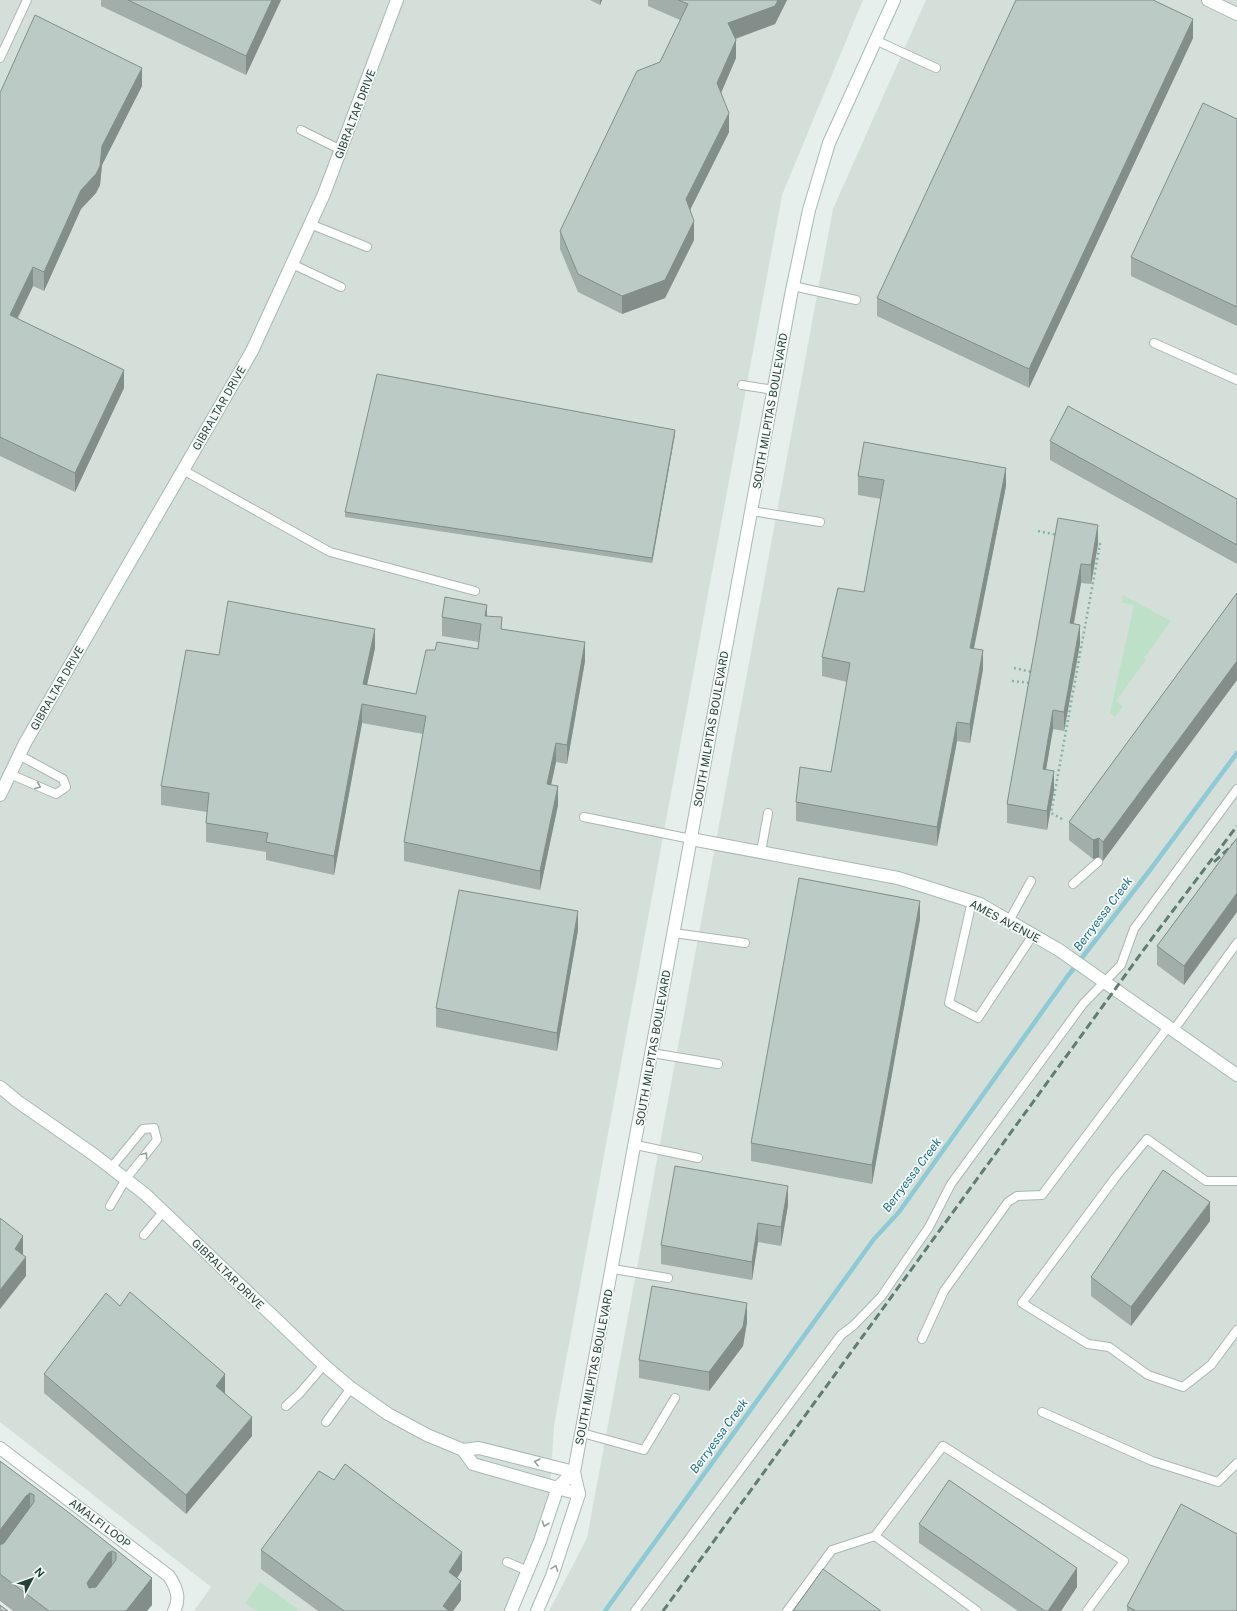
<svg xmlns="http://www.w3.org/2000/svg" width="1237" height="1611" font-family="'Public Sans',sans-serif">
	<rect width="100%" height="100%" fill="#e6efeb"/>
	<g fill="#d4dfda">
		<polygon points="0,0 863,0 782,195 554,1425 547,1544 507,1611 194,1611 211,1587 0,1422"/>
		<polygon points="926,0 1237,0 1237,1611 549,1611 587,1538 833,209"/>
	</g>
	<g fill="#bfe0c8">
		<polygon points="1123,595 1171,621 1144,658 1146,660 1116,701 1123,706 1115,717 1110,713 1134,605 1122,603"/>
		<polygon points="260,1582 298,1609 296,1611 257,1611 245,1603"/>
	</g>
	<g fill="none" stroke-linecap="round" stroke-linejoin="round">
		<polyline stroke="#8ec9d4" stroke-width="4.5" points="605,1611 874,1239 899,1212 1067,977 1150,870 1237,753"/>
		<g stroke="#a8b8b2" stroke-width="10">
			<g id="lane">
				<polyline points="875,40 936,68"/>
				<polyline points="0,58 27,0"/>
				<polyline points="301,130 341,150"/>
				<polyline points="310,224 367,247"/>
				<polyline points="292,264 341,287"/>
				<polyline points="793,286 856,300"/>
				<polyline points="1154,343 1237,380"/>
				<polyline points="742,385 774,390"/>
				<polyline points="183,470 330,552 475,591"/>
				<polyline points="752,511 820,522"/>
				<polyline points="10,774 56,794 66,787 63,779 19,755"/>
				<polyline points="584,817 691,839"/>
				<polyline points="761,852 768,813"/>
				<polyline points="1073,884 1098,862"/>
				<polyline points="972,901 949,1003 978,1018 1033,935"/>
				<polyline points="1009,921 1031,881"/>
				<polyline points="674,933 745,943"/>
				<polyline points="1173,1031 1237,943"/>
				<polyline points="652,1053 718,1064"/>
				<polyline points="636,1145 698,1158"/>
				<polyline points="1237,1181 1206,1181 1147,1139 1115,1178 1022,1303 1088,1344 1109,1347 1148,1375 1183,1387 1211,1365 1237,1330"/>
				<polyline points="110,1206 126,1179 157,1140 154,1128 143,1129 111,1168"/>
				<polyline points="144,1235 163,1212"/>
				<polyline points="613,1269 668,1278"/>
				<polyline points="922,1339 944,1291 1008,1202 1017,1196 1042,1195 1168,1027"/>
				<polyline points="286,1406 300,1393 324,1365"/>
				<polyline points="1042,1412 1152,1461 1218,1482 1237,1463"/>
				<polyline points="326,1422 351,1388"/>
				<polyline points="582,1433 644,1450 675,1398"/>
				<polyline points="507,1562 528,1571"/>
				<polyline points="635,1611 841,1335 854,1325 881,1297 929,1227 951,1184 1083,1004 1121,965 1134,929 1237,789"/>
				<polyline points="787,1611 832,1550 875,1536"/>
				<polyline points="977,1611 875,1536 943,1446 1124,1561 1087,1611"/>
			</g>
		</g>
		<g stroke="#a8b8b2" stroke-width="14">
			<path id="street" d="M0,1448L169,1576C176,1587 181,1598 174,1611"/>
		</g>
		<g stroke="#a4bbb3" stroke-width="14">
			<g id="secondary">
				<polyline points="1208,0 1237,14"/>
				<polyline points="0,795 25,743 252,351 324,194 397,0"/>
				<polyline points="691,839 898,878 980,904 1059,950 1237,1075"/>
				<polyline points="0,1087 17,1101 93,1154 145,1194 324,1365 351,1388 388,1414 427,1435 463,1450 473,1464 579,1494"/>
				<polyline points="463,1450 479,1448 574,1472"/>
				<polyline points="511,1611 540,1541 558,1487 574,1472"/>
				<polyline points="537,1611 552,1576 579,1494 574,1472 791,295 809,210 829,143 894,0"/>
			</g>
		</g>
		<g stroke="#86b3a5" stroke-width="2.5" stroke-dasharray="2 3" stroke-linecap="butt">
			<polyline points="1038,531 1057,535"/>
			<polyline points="1014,668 1032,672"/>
			<polyline points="1012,681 1030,683"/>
			<polyline points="1062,819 1051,813 1100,544 1095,543"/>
		</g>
		<use href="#lane" stroke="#fff" stroke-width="8"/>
		<use href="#street" stroke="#fff" stroke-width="12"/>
		<use href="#secondary" stroke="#fff" stroke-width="12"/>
		<g stroke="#5f7d75" stroke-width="3" stroke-dasharray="8 4" stroke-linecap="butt">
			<polyline points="1214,862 1237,841"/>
			<polyline points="663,1611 1153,937 1237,826"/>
		</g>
	</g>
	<g fill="#a1aea9">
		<polygon points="101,0 281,0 246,75 101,6"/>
		<polygon points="590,0 602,0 600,5"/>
		<polygon points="648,0 787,0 775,24 736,39 736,58 721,93 729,132 690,210 694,240 665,298 622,314 578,292 560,249 560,231 660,62 680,20 648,6"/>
		<polygon points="1193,38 1029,388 877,316 877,298"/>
		<polygon points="142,86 102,165 100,185 96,193 81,209 44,291 33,286 18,318 124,388 75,492 0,456 0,93"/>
		<polygon points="1237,119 1237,326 1131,276 1131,257"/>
		<polygon points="675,434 652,563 345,517 345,512"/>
		<polygon points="1050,441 1237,499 1237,564 1050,460"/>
		<polygon points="858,476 1006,486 974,649 983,669 970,743 957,741 937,846 796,821 796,802 831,772 847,682 822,676 822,657 864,592 881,499 858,495"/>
		<polygon points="1058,518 1098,544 1091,584 1081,583 1074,624 1080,644 1064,731 1053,729 1046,769 1054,790 1047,830 1007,823 1007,804"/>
		<polygon points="1237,593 1237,680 1103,861 1099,857 1093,859 1069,840 1069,822"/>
		<polygon points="487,616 502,629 585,661 567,764 556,762 551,785 558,805 540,890 404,861 404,842 423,734 362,723 334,875 266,860 266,852 206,842 206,823 207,812 161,805 161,786 219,655 375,648 367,685 416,694 435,650 478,649 479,642 442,636 442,617"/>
		<polygon points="1237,838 1184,985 1157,965 1157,946"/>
		<polygon points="920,919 872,1184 751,1161 751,1143"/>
		<polygon points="578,930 557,1051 436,1027 436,1008"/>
		<polygon points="788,1205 781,1246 758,1242 752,1280 661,1264 661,1245"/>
		<polygon points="1210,1221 1131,1326 1091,1296 1091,1277"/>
		<polygon points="120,1306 225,1393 225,1394 252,1436 186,1514 44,1393 44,1374"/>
		<polygon points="747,1322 743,1346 709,1391 639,1378 639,1360"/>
		<polygon points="0,1461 152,1578 152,1605 147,1611 13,1611 0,1601"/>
		<polygon points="334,1480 462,1570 457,1578 461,1600 453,1611 318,1611 261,1569 261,1550"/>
		<polygon points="919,1524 1077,1587 1061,1611 1018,1611 919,1543"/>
		<polygon points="1127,1606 1237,1611 1127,1611"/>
	</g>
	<g fill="#838d89">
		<polygon points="272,0 281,0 246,75 246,56"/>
		<polygon points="600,0 602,0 600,5"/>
		<polygon points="778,0 787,0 775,24 728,41 728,23"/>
		<polygon points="1193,19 1193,38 1029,388 1029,369"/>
		<polygon points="736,40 736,58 717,102 717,83"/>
		<polygon points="142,68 142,86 102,165 100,185 96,193 81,209 44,291 44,272 81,190 102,146"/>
		<polygon points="729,113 729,132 686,218 686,199"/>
		<polygon points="694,221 694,240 665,298 622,314 622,296"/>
		<polygon points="33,267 33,286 10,333 10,315"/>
		<polygon points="124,370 124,388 75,492 75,473"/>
		<polygon points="675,430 675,434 652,563 652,558"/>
		<polygon points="1006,468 1006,486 970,667 970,648"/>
		<polygon points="1098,525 1098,544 1091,584 1091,565"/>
		<polygon points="1081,564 1081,583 1070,642 1070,623"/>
		<polygon points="487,605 487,624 485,616"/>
		<polygon points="1080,625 1080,644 1064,731 1064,712"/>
		<polygon points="375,629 375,648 363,703 363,684"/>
		<polygon points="585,642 585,661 567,764 567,745"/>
		<polygon points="983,650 983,669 970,743 970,724"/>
		<polygon points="1237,661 1237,680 1103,861 1103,842"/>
		<polygon points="362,704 362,723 334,875 334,856"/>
		<polygon points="1053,710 1053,729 1043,787 1043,769"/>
		<polygon points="957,722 957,741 937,846 937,827"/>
		<polygon points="556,743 556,762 547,803 547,784"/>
		<polygon points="1054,771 1054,790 1047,830 1047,811"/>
		<polygon points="558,786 558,805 540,890 540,871"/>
		<polygon points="1099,838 1099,857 1093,859 1093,840"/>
		<polygon points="1237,893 1237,912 1184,985 1184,966"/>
		<polygon points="920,901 920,919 872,1184 872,1165"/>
		<polygon points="578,911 578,930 557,1051 557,1033"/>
		<polygon points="788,1186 788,1205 781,1246 781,1227"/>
		<polygon points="1210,1202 1210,1221 1131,1326 1131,1307"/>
		<polygon points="758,1223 758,1242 752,1280 752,1262"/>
		<polygon points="23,1236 23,1254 15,1268 15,1249"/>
		<polygon points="26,1257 26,1276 0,1309 0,1290"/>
		<polygon points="747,1303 747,1322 743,1346 709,1391 709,1372"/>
		<polygon points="225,1374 225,1393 216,1405 216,1386"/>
		<polygon points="252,1417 252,1436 186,1514 186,1495"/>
		<polygon points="30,1493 30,1521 0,1558 0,1530 26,1496"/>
		<polygon points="112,1551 112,1579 87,1610 87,1583 108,1553"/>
		<polygon points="462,1552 462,1570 449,1591 449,1572"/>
		<polygon points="1077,1568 1077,1587 1061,1611 1048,1611"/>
		<polygon points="152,1578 152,1605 147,1611 126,1611"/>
		<polygon points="461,1581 461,1600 453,1611 443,1611 443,1606"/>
	</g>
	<g fill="#bbcac4" stroke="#838d89" fill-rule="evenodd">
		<polygon points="128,0 272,0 246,56"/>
		<polygon points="678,0 778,0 775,6 728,23 736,40 717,83 729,113 686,199 694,221 665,280 622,296 578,274 560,231 637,71 660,62 688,4"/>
		<polygon points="1016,0 1153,0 1193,19 1029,369 877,298"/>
		<polygon points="35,15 142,68 102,146 100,166 96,174 81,190 44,272 33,267 10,315 124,370 75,473 0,437 0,93"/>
		<polygon points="1203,103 1237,119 1237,307 1131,257"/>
		<polygon points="377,374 675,430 652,558 345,512"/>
		<polygon points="1068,406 1237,499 1237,545 1050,441"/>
		<polygon points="864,442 1006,468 970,648 983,650 970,724 957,722 937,827 796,802 800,767 831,772 850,663 822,657 838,588 864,592 884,480 858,476"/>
		<polygon points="1058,518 1098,525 1091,565 1081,564 1070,623 1080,625 1064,712 1053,710 1043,769 1054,771 1047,811 1007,804"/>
		<polygon points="1237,593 1237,661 1103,842 1099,838 1093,840 1069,822"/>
		<polygon points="445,597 487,605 485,616 502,617 501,629 585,642 567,745 556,743 547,784 558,786 540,871 404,842 426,716 362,704 334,856 266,842 268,833 206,823 209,793 161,786 186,650 219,655 228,601 375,629 363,684 416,694 426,650 435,650 437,642 478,649 481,624 442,617"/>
		<polygon points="1237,838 1237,893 1184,966 1157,946"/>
		<polygon points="799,878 920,901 872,1165 751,1143"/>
		<polygon points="459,890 578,911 557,1033 436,1008"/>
		<polygon points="675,1166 788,1186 781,1227 758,1223 752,1262 661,1245"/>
		<polygon points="1163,1170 1210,1202 1131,1307 1091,1277"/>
		<polygon points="0,1218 23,1236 15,1249 26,1257 0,1290"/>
		<polygon points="652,1286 747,1303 743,1327 709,1372 639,1360"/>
		<polygon points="130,1292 225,1374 216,1386 252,1417 186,1495 44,1374 106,1293 120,1306"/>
		<path d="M0,1461L72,1515L152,1578L126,1611H49L0,1574V1545L4,1543L34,1502V1495L30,1493L26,1496L0,1530ZM112,1551L116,1553V1560L96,1587L89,1588L87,1583L108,1553Z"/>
		<polygon points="345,1464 462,1552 449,1572 461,1581 443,1606 449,1611 344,1611 261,1550 319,1471 334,1480"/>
		<polygon points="949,1480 1077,1568 1048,1611 1045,1611 919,1524"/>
		<polygon points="1181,1504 1237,1534 1237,1611 1136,1611 1127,1606"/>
		<polygon points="823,1569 881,1611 793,1611"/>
		<polygon points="0,1605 8,1611 0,1611"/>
	</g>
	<defs><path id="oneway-chevron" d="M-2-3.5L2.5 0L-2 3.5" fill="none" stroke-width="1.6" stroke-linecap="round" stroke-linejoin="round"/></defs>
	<g stroke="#92a09c">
		<use href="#oneway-chevron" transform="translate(38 786) rotate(23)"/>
		<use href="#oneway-chevron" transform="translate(145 1155) rotate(-52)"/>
		<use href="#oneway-chevron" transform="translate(537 1462) rotate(-166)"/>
		<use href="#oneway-chevron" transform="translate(545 1524) rotate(109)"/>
		<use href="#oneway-chevron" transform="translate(555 1568) rotate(-70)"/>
	</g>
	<g text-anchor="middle" stroke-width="3.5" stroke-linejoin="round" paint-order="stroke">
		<g font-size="11" fill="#24423a" stroke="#f7fbf9">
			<text transform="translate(355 114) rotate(-69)" y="4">GIBRALTAR DRIVE</text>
			<text transform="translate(219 408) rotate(-60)" y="4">GIBRALTAR DRIVE</text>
			<text transform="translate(770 411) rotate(-80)" y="4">SOUTH MILPITAS BOULEVARD</text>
			<text transform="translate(57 688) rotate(-60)" y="4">GIBRALTAR DRIVE</text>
			<text transform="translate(711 729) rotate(-80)" y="4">SOUTH MILPITAS BOULEVARD</text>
			<text transform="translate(1005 921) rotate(28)" y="4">AMES AVENUE</text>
			<text transform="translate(653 1048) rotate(-80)" y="4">SOUTH MILPITAS BOULEVARD</text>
			<text transform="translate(228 1274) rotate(44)" y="4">GIBRALTAR DRIVE</text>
			<text transform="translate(594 1367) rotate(-79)" y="4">SOUTH MILPITAS BOULEVARD</text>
			<text transform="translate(100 1523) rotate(37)" y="4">AMALFI LOOP</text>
		</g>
		<g font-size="12" font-style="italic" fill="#1c6f80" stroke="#f7fbf9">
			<text transform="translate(1103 914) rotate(-53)" y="4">Berryessa Creek</text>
			<text transform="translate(912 1175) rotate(-53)" y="4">Berryessa Creek</text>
			<text transform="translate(719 1436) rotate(-54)" y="4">Berryessa Creek</text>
		</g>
	</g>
	<g transform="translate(32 1579) rotate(49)" stroke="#f7fbf9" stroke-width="3" paint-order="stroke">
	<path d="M0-3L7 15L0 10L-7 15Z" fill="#24423a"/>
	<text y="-6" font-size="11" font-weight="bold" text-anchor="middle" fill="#24423a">N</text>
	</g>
</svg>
